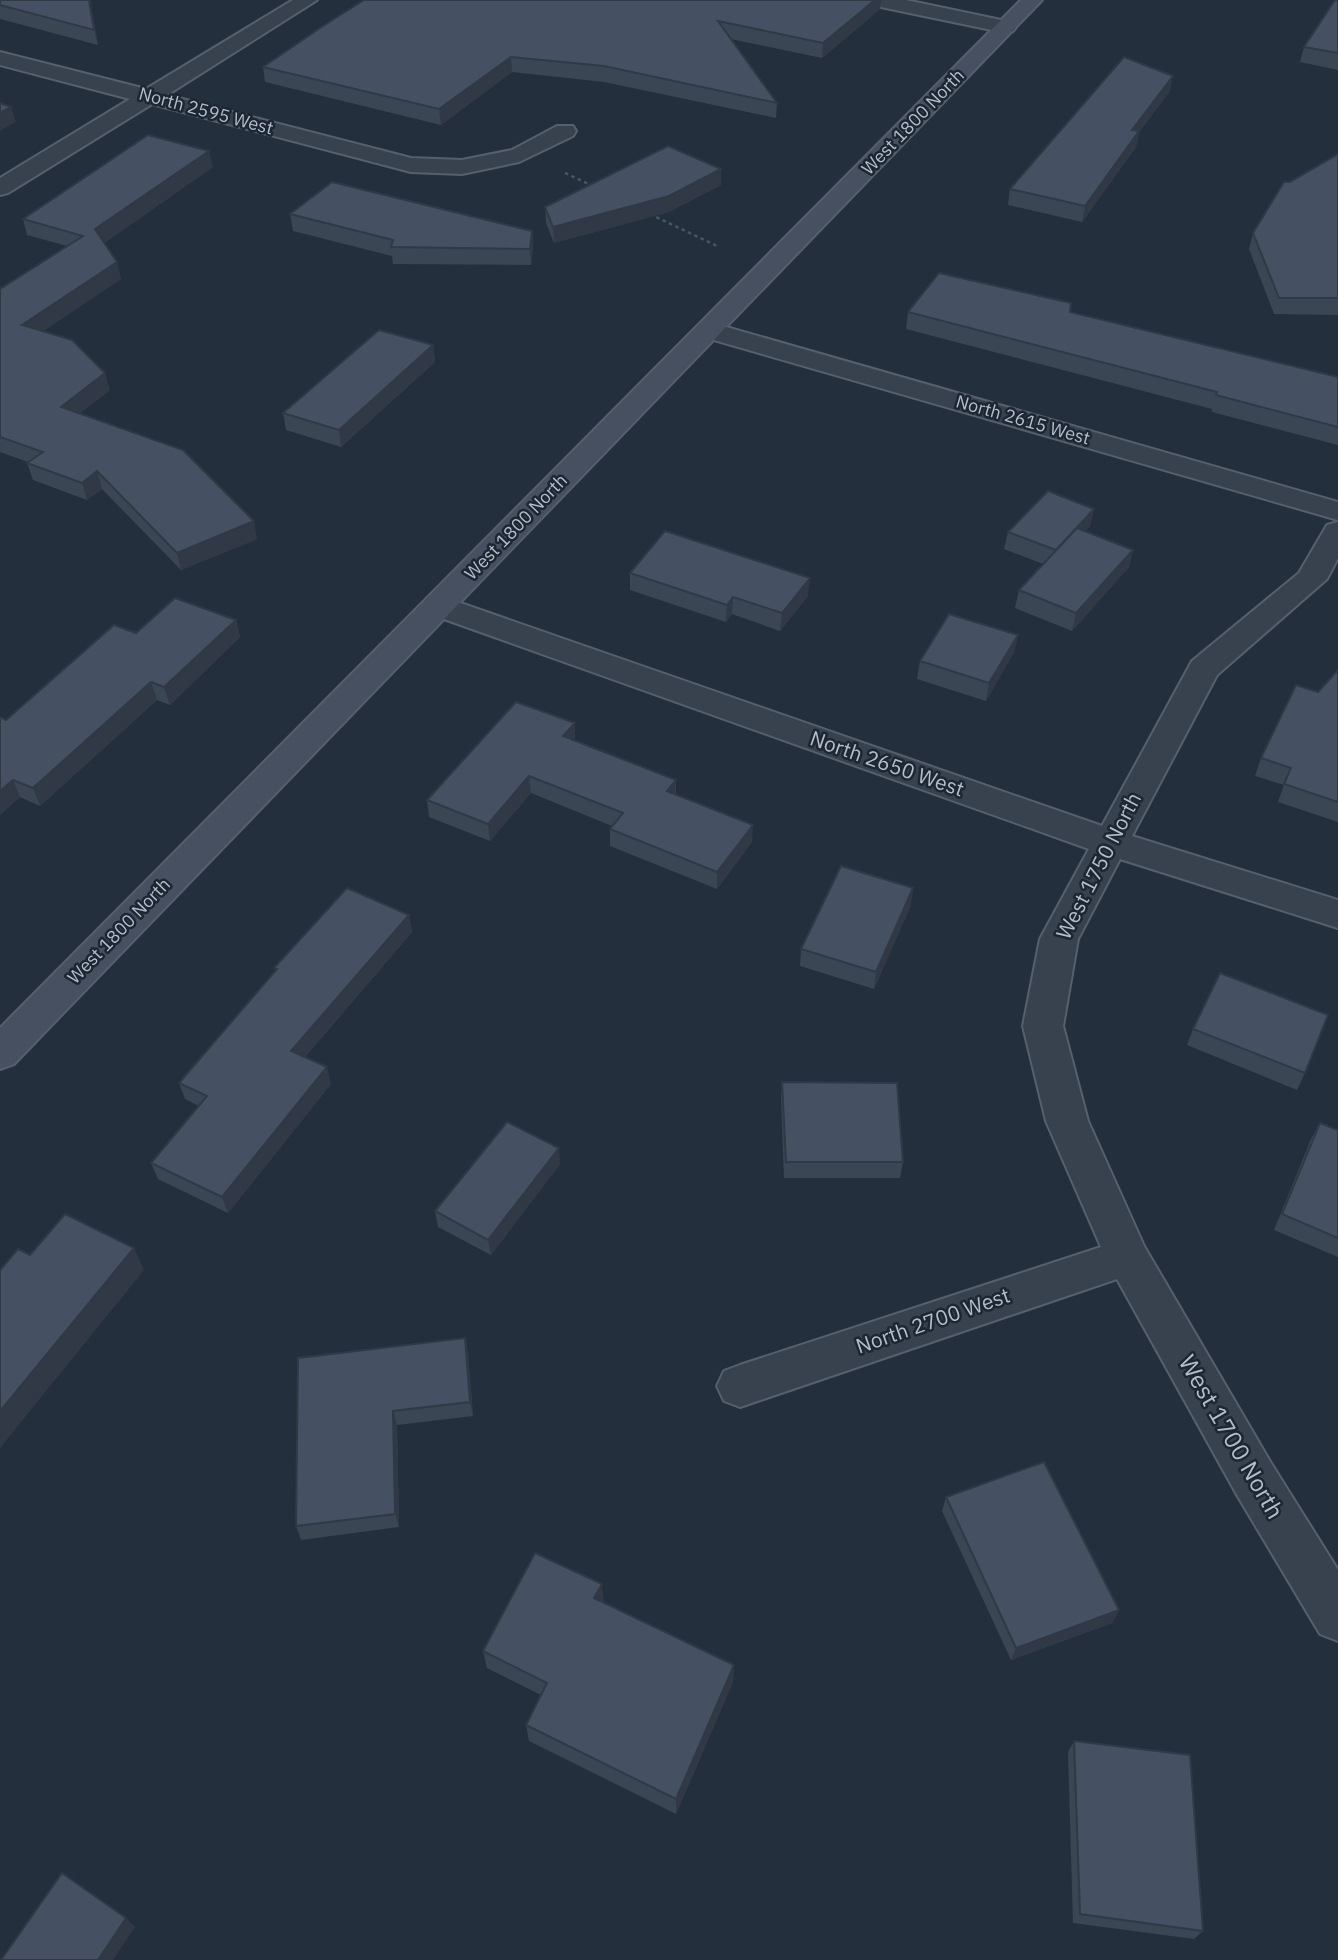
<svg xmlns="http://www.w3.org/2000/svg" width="1338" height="1960" font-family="'IBM Plex Sans',sans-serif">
	<rect width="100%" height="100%" fill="#242f3e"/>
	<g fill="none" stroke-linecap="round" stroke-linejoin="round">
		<g stroke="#565f6c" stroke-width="4">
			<g id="minor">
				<polygon points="293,0 317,0 167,95 411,158 462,160 512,150 557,126 573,126 576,131 573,136 519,162 462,174 411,172 152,104 8,193 0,195 0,178 130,99 0,65 0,52 146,89"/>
				<polygon points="866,0 906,0 1006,21 1013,23 1016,27 1013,31 1006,33 876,6 869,4"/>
				<polygon points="709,322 1338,502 1338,520 700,336 696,330 700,324"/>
				<polygon points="1338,522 1338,558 1327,579 1217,675 1132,836 1338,900 1338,928 1120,859 1078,939 1063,1026 1088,1121 1144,1246 1271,1463 1338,1570 1338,1641 1320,1634 1237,1495 1117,1279 740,1407 724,1401 717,1386 724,1371 740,1365 1101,1247 1046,1121 1023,1026 1040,939 1089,849 427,613 422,606 427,599 438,596 449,599 1102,826 1192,661 1299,573 1327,525"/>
			</g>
		</g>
		<g stroke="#565f6c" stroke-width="4">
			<polygon id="secondary" points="1021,0 1042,0 14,1064 0,1069 0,1028"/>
		</g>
		<g stroke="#44595c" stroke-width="2.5" stroke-dasharray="3.5 3.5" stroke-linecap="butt">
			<polyline points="565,173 595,187"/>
			<polyline points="650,214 719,247"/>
		</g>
		<use href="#minor" fill="#38414e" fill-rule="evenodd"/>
		<use href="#secondary" fill="#465061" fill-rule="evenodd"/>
	</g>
	<g fill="#3b4654">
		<polygon points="0,0 90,0 98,45 0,19"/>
		<polygon points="364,0 881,0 880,9 822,58 731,39 777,103 776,118 604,82 512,72 441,125 265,82 263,67"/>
		<polygon points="1338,0 1338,70 1300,62 1304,47"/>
		<polygon points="1170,91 1139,132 1136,147 1082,222 1008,205 1010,189"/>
		<polygon points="1338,154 1338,315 1274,314 1249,249 1253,233 1290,182"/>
		<polygon points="213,167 104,243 121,279 43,331 110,390 79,414 257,539 181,570 102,489 87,500 33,480 27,463 28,462 0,452 0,289 67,246 27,235 23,219"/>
		<polygon points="721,185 669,212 554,243 546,223 545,207"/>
		<polygon points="290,214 532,231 533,248 531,265 393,264 392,256 293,231"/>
		<polygon points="908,312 1070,312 1338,377 1338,445 1212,412 1212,409 906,329"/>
		<polygon points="433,345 435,362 341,447 286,430 283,413"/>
		<polygon points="1094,509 1090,526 1085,531 1133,550 1129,567 1072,631 1015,608 1019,590 1043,564 1004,549 1008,532"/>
		<polygon points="630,573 808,596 780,631 732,614 726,622 630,590"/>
		<polygon points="236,620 240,637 170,705 157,700 40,806 20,797 0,815 6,720"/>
		<polygon points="1018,635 1014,652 986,701 917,679 920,661"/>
		<polygon points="1338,670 1338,822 1278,802 1284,785 1255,776 1261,758"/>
		<polygon points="575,741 676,780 676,794 752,842 717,889 610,846 610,829 612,826 531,793 490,841 429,817 427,800"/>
		<polygon points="911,905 874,989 800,966 801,949"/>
		<polygon points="409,915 412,932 305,1057 331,1084 228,1213 158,1179 151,1163 199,1106 185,1099 179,1083 275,971 274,968"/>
		<polygon points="1193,1029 1305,1073 1297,1090 1187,1045"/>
		<polygon points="782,1082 903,1162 900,1178 784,1178 781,1099"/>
		<polygon points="1320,1123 1338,1130 1338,1257 1274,1230 1311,1139"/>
		<polygon points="560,1164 491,1255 438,1227 435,1211"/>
		<polygon points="465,1338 468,1353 473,1416 397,1425 399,1527 301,1540 296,1526 298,1358"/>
		<polygon points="946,1497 1119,1610 1112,1623 1011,1660 942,1511"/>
		<polygon points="604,1602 603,1603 734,1665 733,1682 676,1814 529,1741 526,1725 541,1695 487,1668 483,1651"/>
		<polygon points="1074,1741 1203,1931 1194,1939 1073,1923 1068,1752"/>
	</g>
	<g fill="#303945">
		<polygon points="89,0 90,0 98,45 94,30"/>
		<polygon points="875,0 881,0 880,9 822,58 823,43"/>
		<polygon points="511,57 512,72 441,125 439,109"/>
		<polygon points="1173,76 1170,91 1139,132 1136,147 1082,222 1085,206 1132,130"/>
		<polygon points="11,107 16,122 0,131 0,113"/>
		<polygon points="209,151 213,167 99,246 95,229"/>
		<polygon points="721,169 721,185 669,212 554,243 553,227"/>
		<polygon points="532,231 533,248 531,265 530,249"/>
		<polygon points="117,262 121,279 27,341 22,325"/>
		<polygon points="433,345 435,362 341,447 339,430"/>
		<polygon points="105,373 110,390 66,424 61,407"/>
		<polygon points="97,471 102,489 87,500 82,483"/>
		<polygon points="1094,509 1090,526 1052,568 1056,550"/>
		<polygon points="254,521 257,539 181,570 177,553"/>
		<polygon points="1133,550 1129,567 1072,631 1076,613"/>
		<polygon points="810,578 808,596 780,631 782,613"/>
		<polygon points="733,597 732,614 726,622 727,605"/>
		<polygon points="236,620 240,637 170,705 164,687"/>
		<polygon points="1018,635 1014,652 986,701 989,683"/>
		<polygon points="151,682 157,700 40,806 33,788"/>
		<polygon points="575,723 575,741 563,736"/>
		<polygon points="529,776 531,793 490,841 488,824"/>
		<polygon points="13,780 20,797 0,815 0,791"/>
		<polygon points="676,780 675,797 667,791"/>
		<polygon points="753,825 752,842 717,889 717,872"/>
		<polygon points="913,888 911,905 874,989 876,972"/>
		<polygon points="409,915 412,932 295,1068 291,1051"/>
		<polygon points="327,1067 331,1084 228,1213 222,1197"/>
		<polygon points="559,1148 560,1164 491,1255 488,1240"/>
		<polygon points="134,1248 144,1270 0,1448 0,1411"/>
		<polygon points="465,1338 468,1353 473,1416 470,1402"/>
		<polygon points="393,1411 397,1425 399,1527 395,1514"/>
		<polygon points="602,1584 604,1602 596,1616 594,1598"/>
		<polygon points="1119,1610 1112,1623 1011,1660 1016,1648"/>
		<polygon points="734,1665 733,1682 676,1814 676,1799"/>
		<polygon points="126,1918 135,1927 113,1960 98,1960"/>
	</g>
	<g fill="#455162" stroke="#303945" stroke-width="2">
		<polygon points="0,0 89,0 94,30 0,5"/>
		<polygon points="364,0 875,0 823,43 718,21 777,103 604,66 511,57 439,109 263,67 323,26"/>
		<polygon points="1335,0 1338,0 1338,53 1304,47"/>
		<polygon points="1124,57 1173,76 1132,130 1139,131 1085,206 1010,189"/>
		<polygon points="0,103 11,107 0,113"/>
		<polygon points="148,135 209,151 95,229 117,262 22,325 72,340 105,373 61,407 183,450 254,521 177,553 97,471 82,483 27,463 43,452 0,437 0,289 83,236 23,219"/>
		<polygon points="668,146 721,169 669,196 553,227 545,207"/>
		<polygon points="1338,154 1338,298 1279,298 1253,233 1284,182 1290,182"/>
		<polygon points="332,182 532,231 530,249 391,247 393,240 290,214"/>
		<polygon points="939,273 1071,303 1070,312 1338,377 1338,427 1216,395 1217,392 908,312"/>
		<polygon points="379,330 433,345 339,430 283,413"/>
		<polygon points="1048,491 1094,509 1056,550 1008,532"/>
		<polygon points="1077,528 1133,550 1076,613 1019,590"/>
		<polygon points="665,531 810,578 782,613 733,597 727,605 630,573"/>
		<polygon points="175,598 236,620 164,687 151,682 33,788 13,780 0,791 0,717 6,720 114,625 136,633"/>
		<polygon points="949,614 1018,635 989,683 920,661"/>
		<polygon points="1338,670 1338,802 1284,784 1291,768 1261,758 1296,685 1318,692"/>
		<polygon points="516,702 575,723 563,736 676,780 667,791 753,825 717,872 610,829 623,813 529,776 488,824 427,800"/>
		<polygon points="841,866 913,888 876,972 801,949"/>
		<polygon points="347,888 409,915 291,1051 327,1067 222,1197 151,1163 207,1096 179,1083 277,969 274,968"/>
		<polygon points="1220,973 1328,1015 1305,1073 1193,1029"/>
		<polygon points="782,1082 897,1083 903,1162 786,1162"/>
		<polygon points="507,1122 559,1148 488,1240 435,1211"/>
		<polygon points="1320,1123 1338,1130 1338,1238 1282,1214"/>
		<polygon points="65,1214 134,1248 0,1411 0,1270 18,1249 30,1255"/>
		<polygon points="465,1338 470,1402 393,1411 395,1514 296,1526 298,1358"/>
		<polygon points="1044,1462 1119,1610 1016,1648 946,1497"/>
		<polygon points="535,1553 602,1584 594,1598 734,1665 676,1799 526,1725 547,1683 483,1651"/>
		<polygon points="1074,1741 1190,1755 1203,1931 1080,1914"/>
		<polygon points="62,1873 126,1918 98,1960 1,1960"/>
	</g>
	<g text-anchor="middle" stroke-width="5" stroke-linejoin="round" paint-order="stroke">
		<g font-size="18" fill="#b4bcc9" stroke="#1d2633">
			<text transform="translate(206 111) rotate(15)" y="6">North 2595 West</text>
			<text transform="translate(913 122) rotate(-46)" y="6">West 1800 North</text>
			<text transform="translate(1023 420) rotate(16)" y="6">North 2615 West</text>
			<text transform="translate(516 527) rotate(-46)" y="6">West 1800 North</text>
			<text transform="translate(119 931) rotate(-46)" y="6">West 1800 North</text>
		</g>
		<g font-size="21" fill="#b4bcc9" stroke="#1d2633">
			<text transform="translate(887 764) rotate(19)" y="7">North 2650 West</text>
			<text transform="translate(1099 866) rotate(-63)" y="7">West 1750 North</text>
			<text transform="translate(933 1321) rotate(-19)" y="7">North 2700 West</text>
		</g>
		<g font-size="24" fill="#b4bcc9" stroke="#1d2633">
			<text transform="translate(1231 1437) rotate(60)" y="8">West 1700 North</text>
		</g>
	</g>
</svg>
